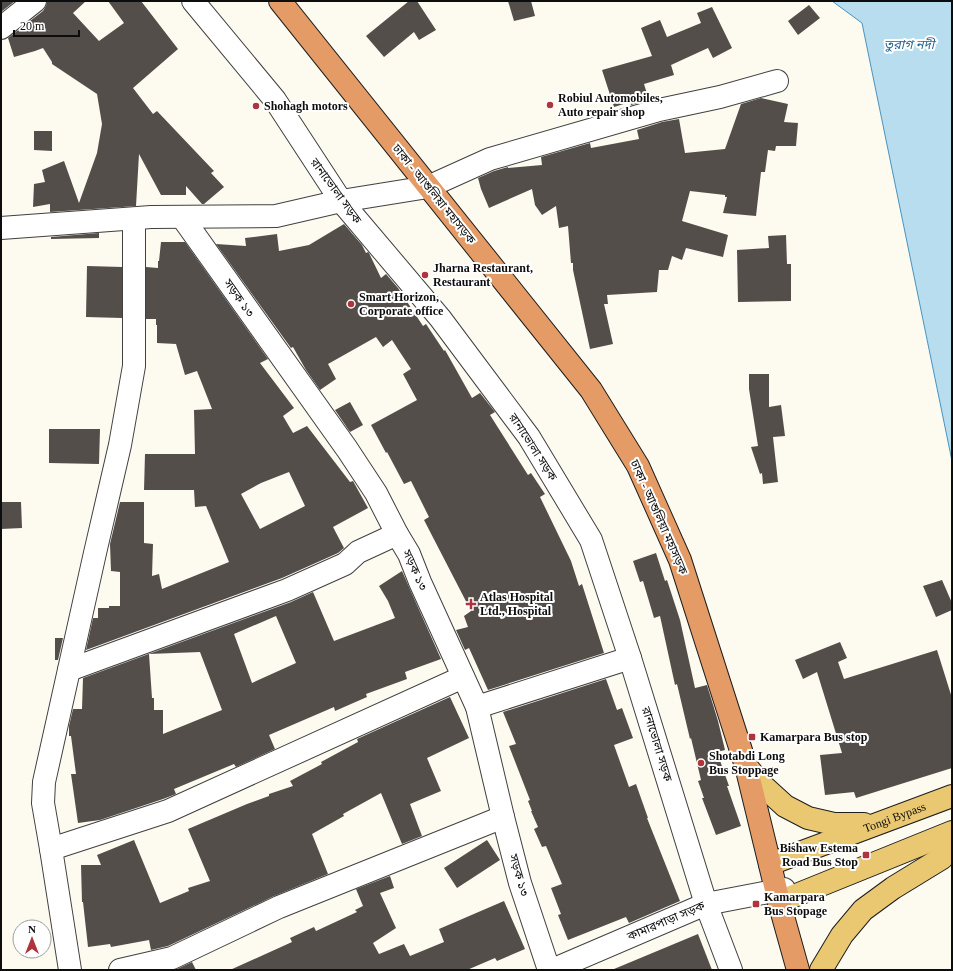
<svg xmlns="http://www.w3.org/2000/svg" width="953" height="971" font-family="'Times New Roman','Noto Sans Bengali',serif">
	<rect width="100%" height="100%" fill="#fdfaef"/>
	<polygon fill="#b8ddef" stroke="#4794bf" points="832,1 952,1 952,461 862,23"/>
	<g fill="#544e4b" fill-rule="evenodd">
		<polygon points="1,1 15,1 1,12"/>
		<polygon points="47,1 86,1 73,13 99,41 124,23 108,1 141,1 178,49 133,88 153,114 157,111 214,171 211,173 224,187 204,204 202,204 186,186 186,195 161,195 139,154 136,206 50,212 50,204 33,207 34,184 45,182 42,170 64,161 79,203 97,153 102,124 97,94 52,64 52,62 43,48 35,51 14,57 8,38 43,11 46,6"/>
		<polygon points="409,1 417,1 436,30 419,40 414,32 384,57 366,36"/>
		<polygon points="508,1 531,1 535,16 514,21"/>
		<polygon points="809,5 820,18 798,35 788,21"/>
		<polygon points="712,7 732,48 713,58 708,48 671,65 674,75 644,84 649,100 631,105 630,102 614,107 602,70 652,56 641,28 660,20 667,37 701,23 697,13"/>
		<polygon points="761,98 788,104 784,122 798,123 796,146 776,146 775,151 768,150 765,172 761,172 756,216 723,213 727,197 725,197 725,195 690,191 682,221 728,235 723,257 686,248 682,260 672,256 668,270 659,270 657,292 607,295 608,304 604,304 613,344 590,349 573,270 573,263 571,263 568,226 559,228 556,206 542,215 535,205 532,189 489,208 481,189 478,178 494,171 508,167 508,168 542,165 541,157 590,143 591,148 639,139 637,130 662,122 679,119 685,153 725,149 741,104"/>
		<polygon points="34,131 52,131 52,151 34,150"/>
		<polygon points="344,224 362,245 366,253 368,252 369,253 381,278 386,274 398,288 423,326 426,324 444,351 445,350 472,398 480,393 495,412 490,415 528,475 531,473 545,494 540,497 571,561 579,586 582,584 604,653 488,690 469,648 465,650 456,630 468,627 464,616 471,611 424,520 429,517 411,481 404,484 387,452 386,453 371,425 417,400 403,374 411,369 392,340 383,347 376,337 328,364 336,379 320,390 306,370 293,347 291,348 216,244 246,246 245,238 277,234 279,251 309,245"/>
		<polygon points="99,233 99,238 51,239 51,237"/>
		<polygon points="786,235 787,264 791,264 791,301 738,302 737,250 769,248 768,236"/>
		<path d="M161,242H185L268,359L260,363L294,408L283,416L293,433L307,426L350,482L353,481L368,508L333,527L344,548L338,553L282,578L86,650L93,618H98V608H109V606H120V572L111,571L110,544L120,502H144V543L153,544L152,576L159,574L162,589L229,562L206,506L195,507L194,490H144L145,454H195L194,410L212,409L197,371L185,375L176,344L157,343V325H156V319H146V267L158,268V261H159ZM289,472L305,506L260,529L241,494L261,483Z"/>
		<polygon points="87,266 122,267 122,318 86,317"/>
		<polygon points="749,374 769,374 769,407 781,405 785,436 773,437 778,482 763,484 762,473 760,474 751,447 758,446 749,389"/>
		<polygon points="350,402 363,425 350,432 335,410"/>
		<polygon points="49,429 100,429 99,464 49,463"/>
		<polygon points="1,502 21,502 22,528 1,529"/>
		<polygon points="656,553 665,581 667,580 680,620 695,688 707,685 718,721 725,750 717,752 729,786 727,786 741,826 716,835 702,798 704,798 698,781 701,780 691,738 690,739 677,684 675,685 660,616 654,618 643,581 640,582 633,561"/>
		<path d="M402,571L409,587L441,659L405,672L407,679L366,694L367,697L335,711L334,707L269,735L275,749L236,767L234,764L174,789L176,794L163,799L100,820L78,823L71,774H76L71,736H69V726L73,709H82L83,678L291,602L313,592L334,641L395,618L388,601L379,586ZM276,616L296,663L252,683L234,634ZM200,652L222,710L163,734V710H154V698H152L149,654Z"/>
		<polygon points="942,580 952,603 952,610 936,617 923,586"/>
		<polygon points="55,638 63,638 58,660 55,660"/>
		<polygon points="840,642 847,658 838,662 844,679 937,650 952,698 952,768 856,798 854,792 825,795 820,755 842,753 817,672 803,679 795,660"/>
		<polygon points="606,679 617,710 622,708 633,738 614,745 629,787 636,784 648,818 647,818 680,901 629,923 626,917 568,940 558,915 561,914 551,888 562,884 546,846 542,847 534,829 538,827 531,811 532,811 528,801 530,800 509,746 516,744 503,712"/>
		<polygon points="450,697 469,738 427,758 441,791 410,804 422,836 402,844 381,793 343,814 344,816 312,834 328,874 274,896 168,946 151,950 149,940 111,947 110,944 88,947 83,902 82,902 81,865 101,865 97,855 134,840 160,903 189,891 188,888 210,881 188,829 247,804 269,796 269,794 293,786 290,781 322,764 321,762 358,742 357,739"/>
		<polygon points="487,840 500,860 457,888 444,868"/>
		<polygon points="390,876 394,888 380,893 396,928 373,943 379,954 404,944 410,956 444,942 439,929 504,901 525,949 497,961 495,958 467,970 230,970 292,942 290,938 314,927 316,931 357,912 355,910 363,906 356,889"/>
		<polygon points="698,934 712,970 614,970 614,969"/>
		<polygon points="192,962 196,970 175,970 177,969"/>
	</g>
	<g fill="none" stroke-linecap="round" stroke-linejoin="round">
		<g stroke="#404040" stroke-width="24">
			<g id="minor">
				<polyline points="193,1 275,100 341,201 440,318 529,437 591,540 630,658 706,904 731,970"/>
				<polyline points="1,28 35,1"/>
				<polyline points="182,217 347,449 376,493 397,534 409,554 420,582 477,707 503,817 520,883 549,970"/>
				<polyline points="1,228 151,217 276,216 341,201 428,187 490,159 659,110 720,97 777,81"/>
				<polyline points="69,670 287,590 345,564 358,552 397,534"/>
				<polyline points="477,707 630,658"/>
				<polyline points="51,849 168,811 463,677"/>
				<polyline points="70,970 51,849 43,803 44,782 95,553 120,445 134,366 134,219"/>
				<polyline points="120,970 172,958 279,907 503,817"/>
				<polyline points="552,970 706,904 784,889"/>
			</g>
		</g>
		<g stroke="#1e1e1e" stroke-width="24">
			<g id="major">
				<polyline points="746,766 763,786 785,806 808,818 834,824 864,824"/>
				<path id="s1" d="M770,864L952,796"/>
				<polyline points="779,902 952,832"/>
				<polyline points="821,970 842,935 863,910 893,888 942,858 952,844"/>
			</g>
		</g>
		<g stroke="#1e1e1e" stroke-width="24">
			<polyline id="highway" points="280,1 591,390 638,466 680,560 746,766 779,902 798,970"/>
		</g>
		<use href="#minor" stroke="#fff" stroke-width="22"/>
		<use href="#major" stroke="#eac872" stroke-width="22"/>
		<use href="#highway" stroke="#e59b65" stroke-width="22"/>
	</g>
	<g fill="#ae343e" stroke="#fff" stroke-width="1.5">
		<circle cx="550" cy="105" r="4"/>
		<circle cx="256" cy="106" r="4"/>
		<circle cx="425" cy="275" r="4"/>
		<circle cx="351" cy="304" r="4"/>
		<path d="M469 598h4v4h4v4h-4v4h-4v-4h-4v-4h4z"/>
		<rect x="748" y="733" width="8" height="8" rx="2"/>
		<circle cx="701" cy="763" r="4"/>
		<rect x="862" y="851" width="8" height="8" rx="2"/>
		<rect x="752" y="900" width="8" height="8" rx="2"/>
	</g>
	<g text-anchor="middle" stroke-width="4" stroke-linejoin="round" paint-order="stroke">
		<g font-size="12" font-weight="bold" fill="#0d0d0d" stroke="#fff" text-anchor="start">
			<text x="558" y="102">Robiul Automobiles,<tspan x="558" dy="14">Auto repair shop</tspan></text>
			<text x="264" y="110">Shohagh motors</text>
			<text x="433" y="272">Jharna Restaurant,<tspan x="433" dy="14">Restaurant</tspan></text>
			<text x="359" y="301">Smart Horizon,<tspan x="359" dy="14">Corporate office</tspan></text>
			<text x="480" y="601">Atlas Hospital<tspan x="480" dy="14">Ltd., Hospital</tspan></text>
			<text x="760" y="741">Kamarpara Bus stop</text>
			<text x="709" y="760">Shotabdi Long<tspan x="709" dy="14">Bus Stoppage</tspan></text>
			<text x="858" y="852" text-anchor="end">Bishaw Estema<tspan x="858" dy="14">Road Bus Stop</tspan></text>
			<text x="764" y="901">Kamarpara<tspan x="764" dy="14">Bus Stopage</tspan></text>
		</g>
		<g font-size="12" fill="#0d0d0d" stroke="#fff">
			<text transform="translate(336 191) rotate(54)" y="4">রানাভোলা সড়ক</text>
			<text transform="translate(434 194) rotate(51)" y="4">ঢাকা - আশুলিয়া মহাসড়ক</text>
			<text transform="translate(239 298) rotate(55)" y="4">সড়ক ১৩</text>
			<text transform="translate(533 447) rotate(57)" y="4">রানাভোলা সড়ক</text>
			<text transform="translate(659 517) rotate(66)" y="4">ঢাকা - আশুলিয়া মহাসড়ক</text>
			<text transform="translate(415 570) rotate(66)" y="4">সড়ক ১৩</text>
			<text transform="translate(657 744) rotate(73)" y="4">রানাভোলা সড়ক</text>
			<text dy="4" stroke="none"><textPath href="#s1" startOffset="133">Tongi Bypass</textPath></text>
			<text transform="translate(519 875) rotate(74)" y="4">সড়ক ১৩</text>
			<text transform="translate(666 921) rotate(-23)" y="4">কামারপাড়া সড়ক</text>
		</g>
		<g font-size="13" font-style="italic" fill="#236692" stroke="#fff">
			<text x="909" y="49">তুরাগ নদী</text>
		</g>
	</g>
	<rect width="953" height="971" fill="none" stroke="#0d0d0d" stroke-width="4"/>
	<g transform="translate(32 939)"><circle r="19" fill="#ffffff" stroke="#9e9e9e"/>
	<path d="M0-3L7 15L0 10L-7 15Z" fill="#ae343e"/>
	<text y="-6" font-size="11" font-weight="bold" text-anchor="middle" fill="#0d0d0d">N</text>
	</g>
	<path d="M14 30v6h65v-6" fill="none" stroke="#0d0d0d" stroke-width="2"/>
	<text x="20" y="30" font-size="12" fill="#0d0d0d" stroke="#ffffff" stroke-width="3" paint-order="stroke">20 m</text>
</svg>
